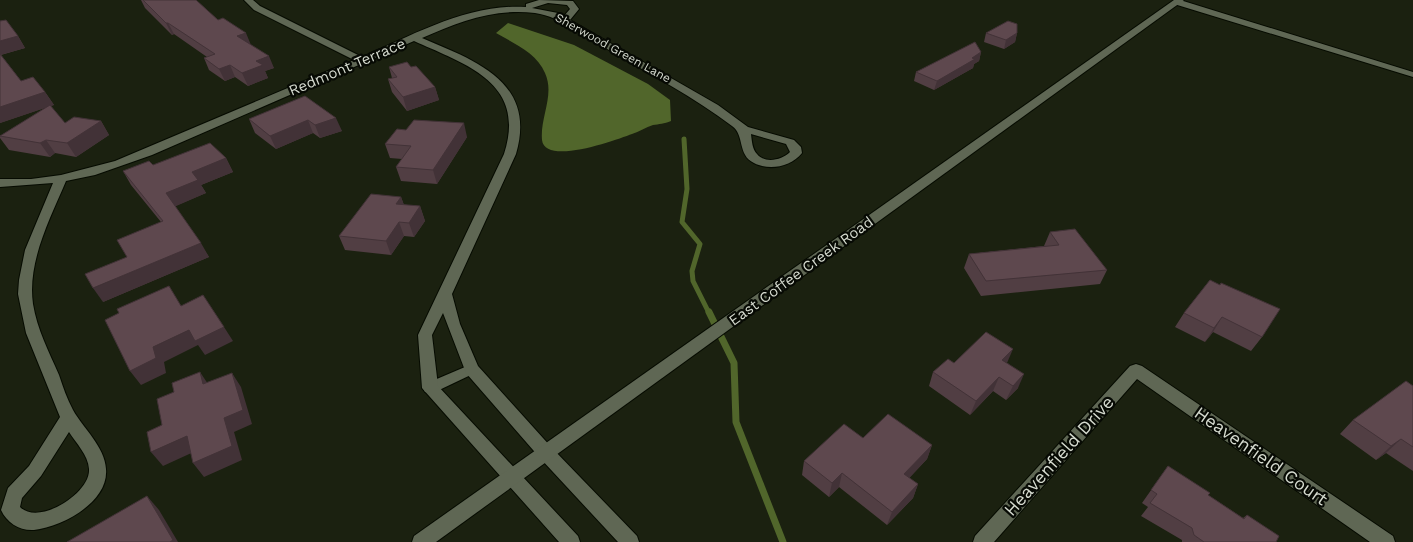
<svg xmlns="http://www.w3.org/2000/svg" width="1413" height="542" font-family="'Work Sans',sans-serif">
	<rect width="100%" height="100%" fill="#1b2110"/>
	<path fill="#51662b" d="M508,23L574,45L648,84L670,100L671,121C664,124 659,124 653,125C646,127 639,132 632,134C616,140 545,166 542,140C540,117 555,95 545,73C537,53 513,43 496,33Z"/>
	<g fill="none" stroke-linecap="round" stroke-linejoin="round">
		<polyline stroke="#51662b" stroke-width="5" points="684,139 687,189 682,222 700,244 692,271 693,281 709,313"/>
		<polyline stroke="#51662b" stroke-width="7" points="709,312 734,363 736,422 783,542"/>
		<g stroke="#060b01" stroke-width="2">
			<g id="service">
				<polygon points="1174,0 1180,0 1413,72 1413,77 1174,4"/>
				<polygon points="472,364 477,366 478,369 477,372 435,392 430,393 425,392 423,388 425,384"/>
			</g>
		</g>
		<g stroke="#060b01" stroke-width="2">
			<g id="minor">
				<path d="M244,0H253L260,6L362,57C413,35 469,3 526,7V4L539,0L573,1L579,9L570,20L718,105L748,127L794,140L801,147L802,153C791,167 769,171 754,163C737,155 745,135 732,126C694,97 651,75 609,50C586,37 562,17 535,13C495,8 458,22 422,38C476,61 537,82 516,154L452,294L460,324L478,366L552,448L637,536L639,542H618L540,458L466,373L443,313L432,335L438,386L578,536L580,542H559L422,388L418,335L504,154C527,83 467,65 414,41L152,155L95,175L66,181C50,219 27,262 33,304C37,329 49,352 59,375C63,387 67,399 73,410C83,428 105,447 106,469C109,502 62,527 34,530C20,531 7,523 1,510L8,488L29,466L60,417L26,333L18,294L19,280L25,250L53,183L0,187V179H31L61,175L115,161L354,60L254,10ZM548,3L567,5L570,9L564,16L558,13L532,8ZM751,134L786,144L790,152C782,160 765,164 757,154C752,149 752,141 751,134ZM69,432C76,443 88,455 89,469C91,493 39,526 20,507L22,498L41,476Z"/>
				<polygon points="1136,364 1142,366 1393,536 1395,542 1370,542 1137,379 994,542 973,542 975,536 1130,366"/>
			</g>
		</g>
		<g stroke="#060b01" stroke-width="2">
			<polygon id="tertiary" points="1174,0 1184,0 436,542 412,542 414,536"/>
		</g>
		<use href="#service" fill="#5f6754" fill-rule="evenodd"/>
		<use href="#minor" fill="#5f6754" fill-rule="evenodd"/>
		<use href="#tertiary" fill="#5f6754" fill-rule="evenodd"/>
	</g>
	<g fill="#513e43">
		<polygon points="0,0 0,21 18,36 25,48 1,55 21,81 45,92 54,105 50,106 65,123 101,121 109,135 76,157 55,153 50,157 9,150 0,138 0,136 47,107 0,123"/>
		<polygon points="141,0 196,0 218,20 251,45 274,68 265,71 268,78 248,86 235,77 225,81 209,70 204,58 207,57 174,34 172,35 145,8"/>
		<polygon points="986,33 1017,33 1015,42 1004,49 984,42"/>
		<polygon points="981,52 979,61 974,64 973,68 934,90 914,81 916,72"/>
		<polygon points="389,67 411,67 435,87 439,100 407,111 392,92 388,79 392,78"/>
		<polygon points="305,96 342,131 320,138 313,133 276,149 255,133 249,119"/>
		<polygon points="467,137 437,184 401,181 396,167 402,159 390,158 385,144"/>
		<polygon points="226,158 233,172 201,185 206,193 175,206 209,257 103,302 127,257 161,222 131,185 123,171 153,165"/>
		<polygon points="401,197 404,205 420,206 425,221 414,237 404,236 391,255 345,250 339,236"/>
		<polygon points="1050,232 1107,270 1100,284 981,296 964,268 969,254 1044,246"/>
		<polygon points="1210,280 1262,337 1251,351 1213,332 1205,342 1175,327 1184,313"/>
		<polygon points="954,363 1008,363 1018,388 1006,400 993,391 970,415 929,386 933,372"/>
		<polygon points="1413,386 1413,471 1386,453 1376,460 1340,434 1353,420"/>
		<polygon points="932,445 927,459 909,478 918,484 913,498 887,525 839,487 829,497 802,475 804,461"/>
		<polygon points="1168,466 1208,495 1243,518 1247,515 1276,542 1182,542 1182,540 1141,516 1148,507 1142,503"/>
	</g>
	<g fill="#423237">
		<polygon points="166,23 168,23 174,34 172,35"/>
		<polygon points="246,33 251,45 237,36"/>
		<polygon points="1017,33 1015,42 1004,49 1006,40"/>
		<polygon points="18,36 25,48 0,55 0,41"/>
		<polygon points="981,52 979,61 974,64 973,68 934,90 937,81"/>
		<polygon points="269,56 274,68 265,71 268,78 248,86 242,73 256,61"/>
		<polygon points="230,65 235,77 225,81 219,69"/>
		<polygon points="435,87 439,100 407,111 403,97"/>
		<polygon points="45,92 54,105 0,123 0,107"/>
		<polygon points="336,118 342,131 320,138 315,125"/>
		<polygon points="308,120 313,133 276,149 270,136"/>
		<polygon points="101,121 109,135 76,157 67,143"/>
		<polygon points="464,123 467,137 437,184 433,170"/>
		<polygon points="46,140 55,153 50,157 40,143"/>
		<polygon points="226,158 233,172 201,185 206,193 174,207 166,193 192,172"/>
		<polygon points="401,197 406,211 396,204"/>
		<polygon points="420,206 425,221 414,237 409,223"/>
		<polygon points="399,222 404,236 391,255 386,241"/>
		<polygon points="201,243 209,257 103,302 93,288"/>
		<polygon points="1222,317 1213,332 1205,342 1214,328"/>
		<polygon points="224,327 233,341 205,355 198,345 164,362 166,373 141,385 130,371 153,347 189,330"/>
		<polygon points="1013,349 1007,363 1002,360"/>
		<polygon points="200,372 210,387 203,384"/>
		<polygon points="232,373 241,387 252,424 234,432 242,460 204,477 193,463 224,418"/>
		<polygon points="1024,374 1018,388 1006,400 1013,386"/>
		<polygon points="999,377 993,391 970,415 976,401"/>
		<polygon points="187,436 198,450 163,466 151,452"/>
		<polygon points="1401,439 1386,453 1376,460 1391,446"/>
		<polygon points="932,445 927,459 900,488 904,474"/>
		<polygon points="842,473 839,487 829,497 832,483"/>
		<polygon points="918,484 913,498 887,525 892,512"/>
		<polygon points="147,496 159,510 178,542 170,542"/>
	</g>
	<g fill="#5e484e" stroke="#423237">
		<polygon points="143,0 196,0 218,20 223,18 246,33 237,36 269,56 256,61 263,65 242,73 230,65 219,69 204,58 215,54 168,23 166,23"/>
		<polygon points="6,20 18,36 0,41 0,21"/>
		<polygon points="1008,21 1017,24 1017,33 1006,40 986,33"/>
		<polygon points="975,42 981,52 972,58 975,59 937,81 916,72"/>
		<polygon points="0,54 21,81 33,77 45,92 0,107"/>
		<polygon points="407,62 411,67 416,66 435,87 403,97 388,79 397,77 389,67"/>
		<polygon points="305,96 336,118 315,125 308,120 270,136 249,119"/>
		<polygon points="50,105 65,123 74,117 101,121 67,143 46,140 40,143 0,136"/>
		<polygon points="414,120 464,123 433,170 396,167 411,146 385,144 397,129 406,130"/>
		<polygon points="210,143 226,158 192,172 198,180 166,193 201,243 93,288 85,274 127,257 117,240 163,221 123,171 149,161 153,165"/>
		<polygon points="371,194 401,197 396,204 420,206 409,223 399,222 386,241 339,236"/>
		<polygon points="1075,229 1107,270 986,281 969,254 1059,245 1050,232"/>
		<polygon points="1210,280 1220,285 1221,283 1280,309 1262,337 1222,317 1214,328 1184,313"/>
		<polygon points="169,286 181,306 203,295 224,327 195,341 189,330 153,347 156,358 130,371 105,320 119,313 117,309"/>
		<polygon points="986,332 1013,349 1002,360 1024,374 1013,386 999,377 976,401 933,372 948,359 954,363"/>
		<polygon points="200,372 203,384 232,373 243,410 224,418 232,446 193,463 187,436 151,452 147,432 162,425 157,399 174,392 172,383"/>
		<polygon points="1406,381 1413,386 1413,447 1401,439 1391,446 1353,420"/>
		<polygon points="888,414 932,445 904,474 918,484 892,512 842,473 832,483 804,461 844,424 863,438"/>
		<polygon points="1168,466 1210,493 1208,495 1244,519 1247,515 1279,536 1276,542 1204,542 1194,535 1192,528 1150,503 1157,494 1151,490"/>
		<polygon points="147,496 173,540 170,542 67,542"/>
	</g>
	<g text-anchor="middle" stroke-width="4.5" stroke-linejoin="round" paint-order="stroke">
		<g font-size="12" fill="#d5dacf" stroke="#070a04">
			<text transform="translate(613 48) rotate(29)" y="4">Sherwood Green Lane</text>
		</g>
		<g font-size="15" fill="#d5dacf" stroke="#070a04">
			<text transform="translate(347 67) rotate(-23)" y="5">Redmont Terrace</text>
			<text transform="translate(801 271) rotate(-36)" y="5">East Coffee Creek Road</text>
		</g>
		<g font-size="18" fill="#d5dacf" stroke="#070a04">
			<text transform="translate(1059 456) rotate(-48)" y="6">Heavenfield Drive</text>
			<text transform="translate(1261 456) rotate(35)" y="6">Heavenfield Court</text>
		</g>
	</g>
</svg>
